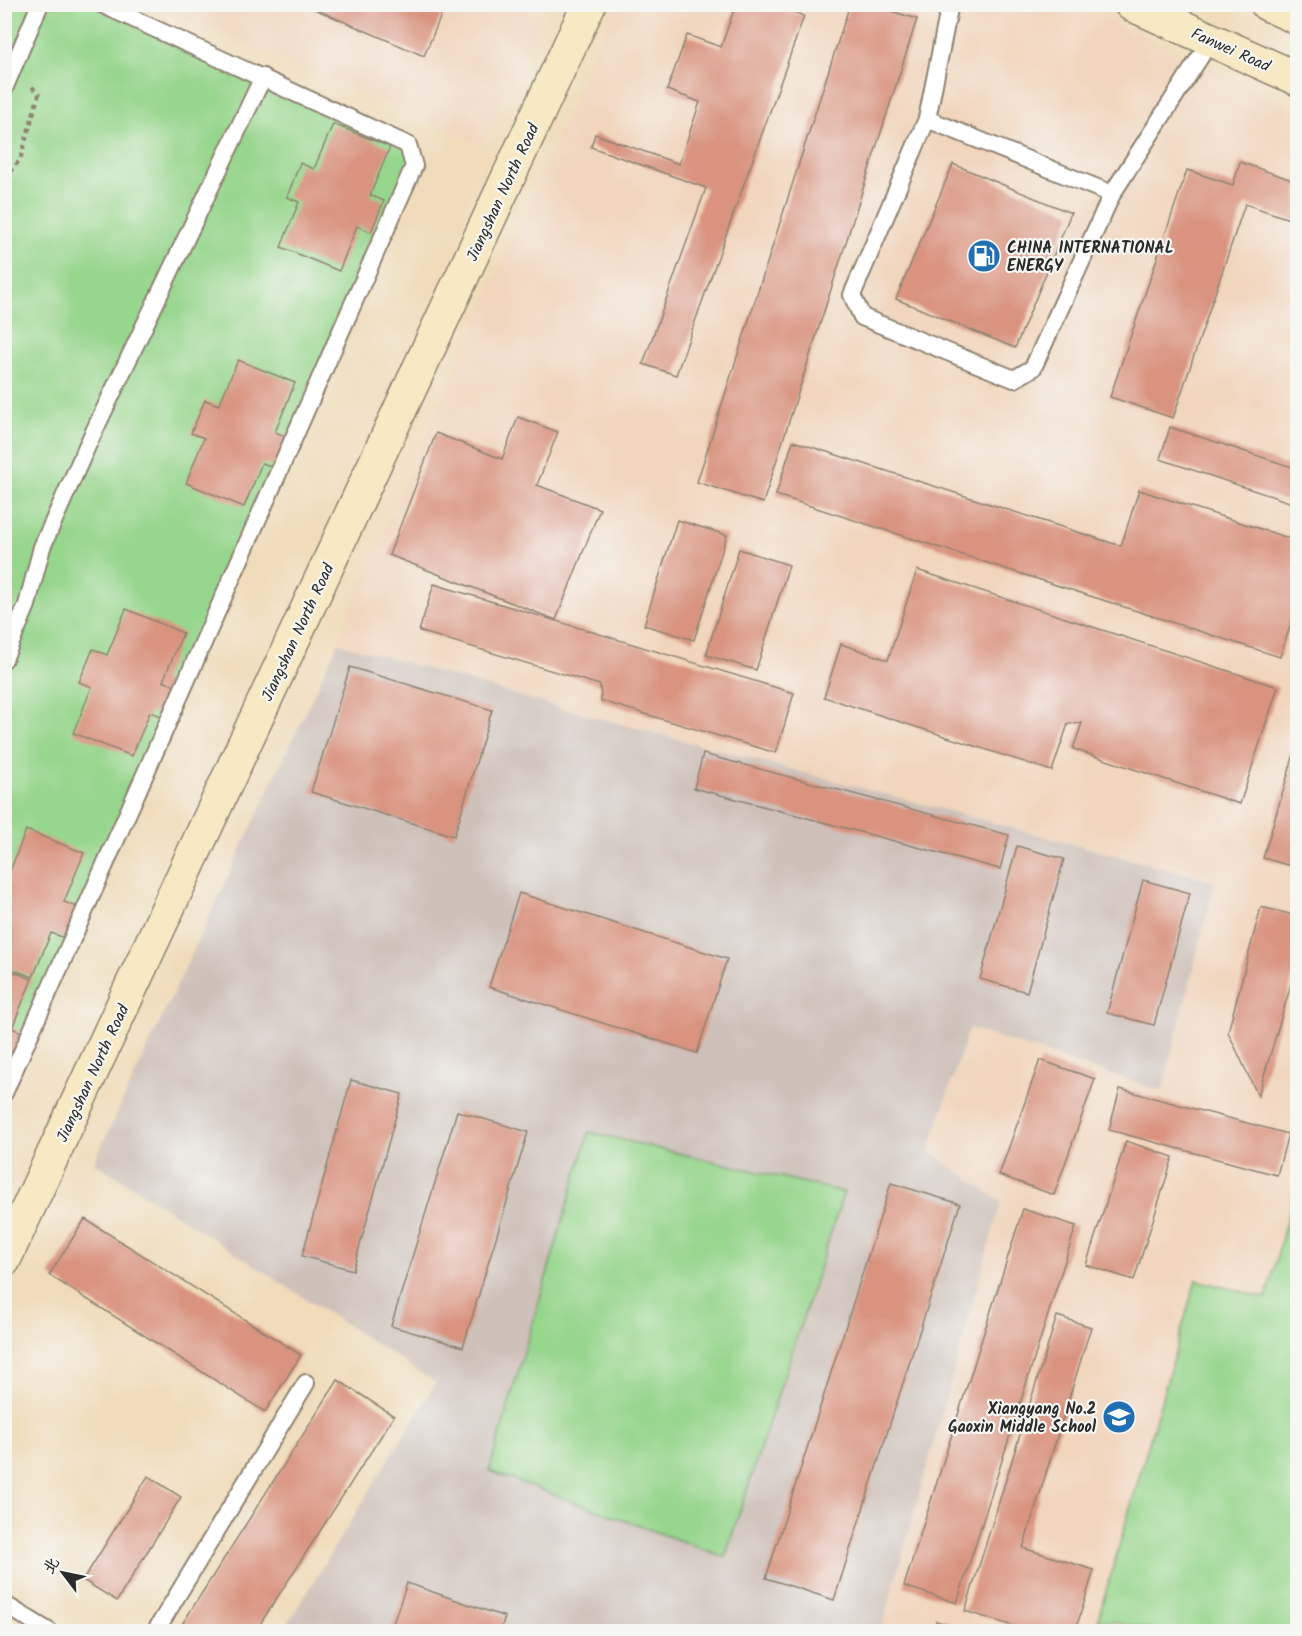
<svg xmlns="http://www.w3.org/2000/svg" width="1302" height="1636" font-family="Kalam,'LXGW WenKai TC',sans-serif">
	<rect width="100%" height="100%" fill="#f6f6f2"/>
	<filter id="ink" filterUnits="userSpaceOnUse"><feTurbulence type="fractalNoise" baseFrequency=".0167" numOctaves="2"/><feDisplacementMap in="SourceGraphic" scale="12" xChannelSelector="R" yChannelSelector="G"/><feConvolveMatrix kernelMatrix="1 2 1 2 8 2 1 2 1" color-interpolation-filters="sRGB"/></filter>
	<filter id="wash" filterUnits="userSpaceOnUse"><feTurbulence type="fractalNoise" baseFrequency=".008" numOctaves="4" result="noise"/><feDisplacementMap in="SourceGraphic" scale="24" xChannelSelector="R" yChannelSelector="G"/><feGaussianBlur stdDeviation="1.35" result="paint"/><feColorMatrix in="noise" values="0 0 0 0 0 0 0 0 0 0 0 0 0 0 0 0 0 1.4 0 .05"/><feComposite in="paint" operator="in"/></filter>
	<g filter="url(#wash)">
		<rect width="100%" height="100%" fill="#f0dbba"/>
		<g fill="#f1d5bd">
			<polygon points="154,5 545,5 482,145"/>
			<polygon points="615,5 1074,5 1297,109 1297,1631 881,1631 1001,1203 929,1151 969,1027 1162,1090 1215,882 550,705 338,643 357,593"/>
		</g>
		<polygon fill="#cec1ba" points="338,643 550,705 1215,882 1162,1091 969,1028 929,1151 1001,1202 881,1631 283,1631 436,1383 94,1162"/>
		<g fill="#97d68d" stroke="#61805c" stroke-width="1.5">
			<polygon points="5,5 101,5 408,145 414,166 5,1093"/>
			<polygon points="589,1132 844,1192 725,1557 489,1471"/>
			<polygon points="1297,1181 1297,1631 1159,1631 1098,1619 1196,1280 1266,1298"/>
		</g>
		<g id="blocks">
			<g fill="#d9937f">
				<polygon points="303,4 446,4 424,56"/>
				<polygon points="736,4 772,4 804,16 676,375 643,364 706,188 591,147 595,134 679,164 700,102 667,90 687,35 721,47"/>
				<polygon points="850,4 869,4 917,19 763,503 697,482"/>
				<polygon points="333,124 390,147 370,195 384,201 371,232 357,226 339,271 281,247 299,202 287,197 300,163 314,169"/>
				<polygon points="1240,162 1298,182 1298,222 1245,204 1173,418 1110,397 1187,170 1233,185"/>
				<polygon points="953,164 1071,213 1015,348 896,299"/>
				<polygon points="238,360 295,383 275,432 288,437 276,468 262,463 244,507 186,483 204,438 191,433 205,400 219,405"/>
				<polygon points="518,417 558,432 537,485 600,509 556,620 389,555 436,433 502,459"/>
				<polygon points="1170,427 1298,469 1298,505 1160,459"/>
				<polygon points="793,441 1121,546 1139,490 1298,541 1298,602 1280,657 776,495"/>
				<polygon points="677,520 727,535 694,640 644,625"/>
				<polygon points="739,549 789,565 756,670 706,655"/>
				<polygon points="917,570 1278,687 1240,804 1073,749 1082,723 1068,724 1052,771 824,697 841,644 888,660"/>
				<polygon points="434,584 794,693 776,753 601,701 600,685 419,631"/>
				<polygon points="126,609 183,633 163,681 176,686 164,717 150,712 132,756 73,733 92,687 79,682 93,649 107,655"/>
				<polygon points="350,667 492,710 454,836 311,792"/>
				<polygon points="1297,744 1298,744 1298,868 1263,858"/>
				<polygon points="703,754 1009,835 1000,869 694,788"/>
				<polygon points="26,830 84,853 64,902 77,907 65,938 51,933 33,977 4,966 4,874 8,876"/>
				<polygon points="1017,846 1064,859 1027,992 980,979"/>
				<polygon points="1143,880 1190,893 1154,1025 1107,1013"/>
				<polygon points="519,893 727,959 697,1053 489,987"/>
				<polygon points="1261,907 1298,916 1298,961 1258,1096 1228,1032"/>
				<polygon points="4,968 32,979 12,1028 26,1034 13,1065 4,1061"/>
				<polygon points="1040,1060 1095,1079 1054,1195 999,1175"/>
				<polygon points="351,1080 402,1094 353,1270 302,1256"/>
				<polygon points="1120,1089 1288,1134 1277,1175 1109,1130"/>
				<polygon points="457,1111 528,1132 463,1347 391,1326"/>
				<polygon points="1126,1141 1173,1157 1134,1280 1086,1265"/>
				<polygon points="891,1183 960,1204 834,1600 766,1578"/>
				<polygon points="1023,1209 1076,1226 957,1603 904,1586"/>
				<polygon points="85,1219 301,1355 265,1412 49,1275"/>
				<polygon points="1057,1316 1091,1327 1023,1548 1094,1570 1075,1632 1032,1632 965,1611"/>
				<polygon points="338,1380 394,1416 255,1632 177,1632"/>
				<polygon points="148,1476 181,1497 117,1601 83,1580"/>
				<polygon points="407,1583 505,1617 500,1632 390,1632"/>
				<polygon points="936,1621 972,1631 972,1632 933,1632"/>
			</g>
		</g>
	</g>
	<g filter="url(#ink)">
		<use href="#blocks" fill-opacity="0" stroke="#8e8372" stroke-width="1.5"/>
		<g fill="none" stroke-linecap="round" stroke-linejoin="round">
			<g stroke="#8e8372" stroke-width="20">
				<g id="lane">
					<polyline points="950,4 927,119 1112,194 1211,40"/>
					<polyline points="4,89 40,4"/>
					<polyline points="927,119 852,295 862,317 1014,379 1033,368 1112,194"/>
					<polyline points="4,659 27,605 42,547 88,444 263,77"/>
					<polyline points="4,1093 414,166 408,145 101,4"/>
					<polyline points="4,1604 50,1632"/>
					<polyline points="155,1632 306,1383"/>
				</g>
			</g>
			<g stroke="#8e8372" stroke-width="36">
				<g id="secondary">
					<polyline points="1131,4 1298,79"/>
					<polyline points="1267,4 1298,18"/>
					<polyline points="4,1260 589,4"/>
				</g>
			</g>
			<polyline stroke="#8e8372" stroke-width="4" stroke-dasharray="4.5 4.5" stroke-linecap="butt" points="4,179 20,160 39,94 31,86"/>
			<use href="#lane" stroke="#fff" stroke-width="16"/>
			<use href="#secondary" stroke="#f7e9c3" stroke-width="33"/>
		</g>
	</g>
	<defs>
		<g id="fuel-disc" transform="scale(1.725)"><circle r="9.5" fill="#1f6fb2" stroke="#f6f6f2"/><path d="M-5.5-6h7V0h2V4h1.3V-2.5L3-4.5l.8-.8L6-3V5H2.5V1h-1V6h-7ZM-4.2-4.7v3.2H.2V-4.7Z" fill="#fff"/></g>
		<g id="school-disc" transform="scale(1.725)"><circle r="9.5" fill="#1f6fb2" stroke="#f6f6f2"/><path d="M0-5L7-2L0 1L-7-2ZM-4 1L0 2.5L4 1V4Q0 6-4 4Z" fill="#fff"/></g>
	</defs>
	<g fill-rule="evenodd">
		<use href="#fuel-disc" x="984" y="256"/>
		<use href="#school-disc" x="1119" y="1417"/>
	</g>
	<g text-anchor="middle" stroke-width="4.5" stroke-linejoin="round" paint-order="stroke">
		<g font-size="16" fill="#2b2b2b" stroke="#f6f6f2">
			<text transform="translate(1231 49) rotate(24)" y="6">Fanwei Road</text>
			<text transform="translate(502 192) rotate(-65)" y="6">Jiangshan North Road</text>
			<text transform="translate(297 632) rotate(-65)" y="6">Jiangshan North Road</text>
			<text transform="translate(92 1073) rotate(-65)" y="6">Jiangshan North Road</text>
		</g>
		<g font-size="16" font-weight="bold" fill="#2b2b2b" stroke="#f6f6f2" text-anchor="start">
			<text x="1007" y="253">CHINA INTERNATIONAL<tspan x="1007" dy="18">ENERGY</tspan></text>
			<text x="1096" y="1414" text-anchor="end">Xiangyang No.2<tspan x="1096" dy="18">Gaoxin Middle School</tspan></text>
		</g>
	</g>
	<rect width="1302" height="1636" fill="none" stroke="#f6f6f2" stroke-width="24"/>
	<g transform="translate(63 1573) rotate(302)" stroke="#f6f6f2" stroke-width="4.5" paint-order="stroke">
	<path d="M0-4.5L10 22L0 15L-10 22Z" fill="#2b2b2b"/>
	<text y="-9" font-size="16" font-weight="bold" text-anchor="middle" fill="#2b2b2b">北</text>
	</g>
</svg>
